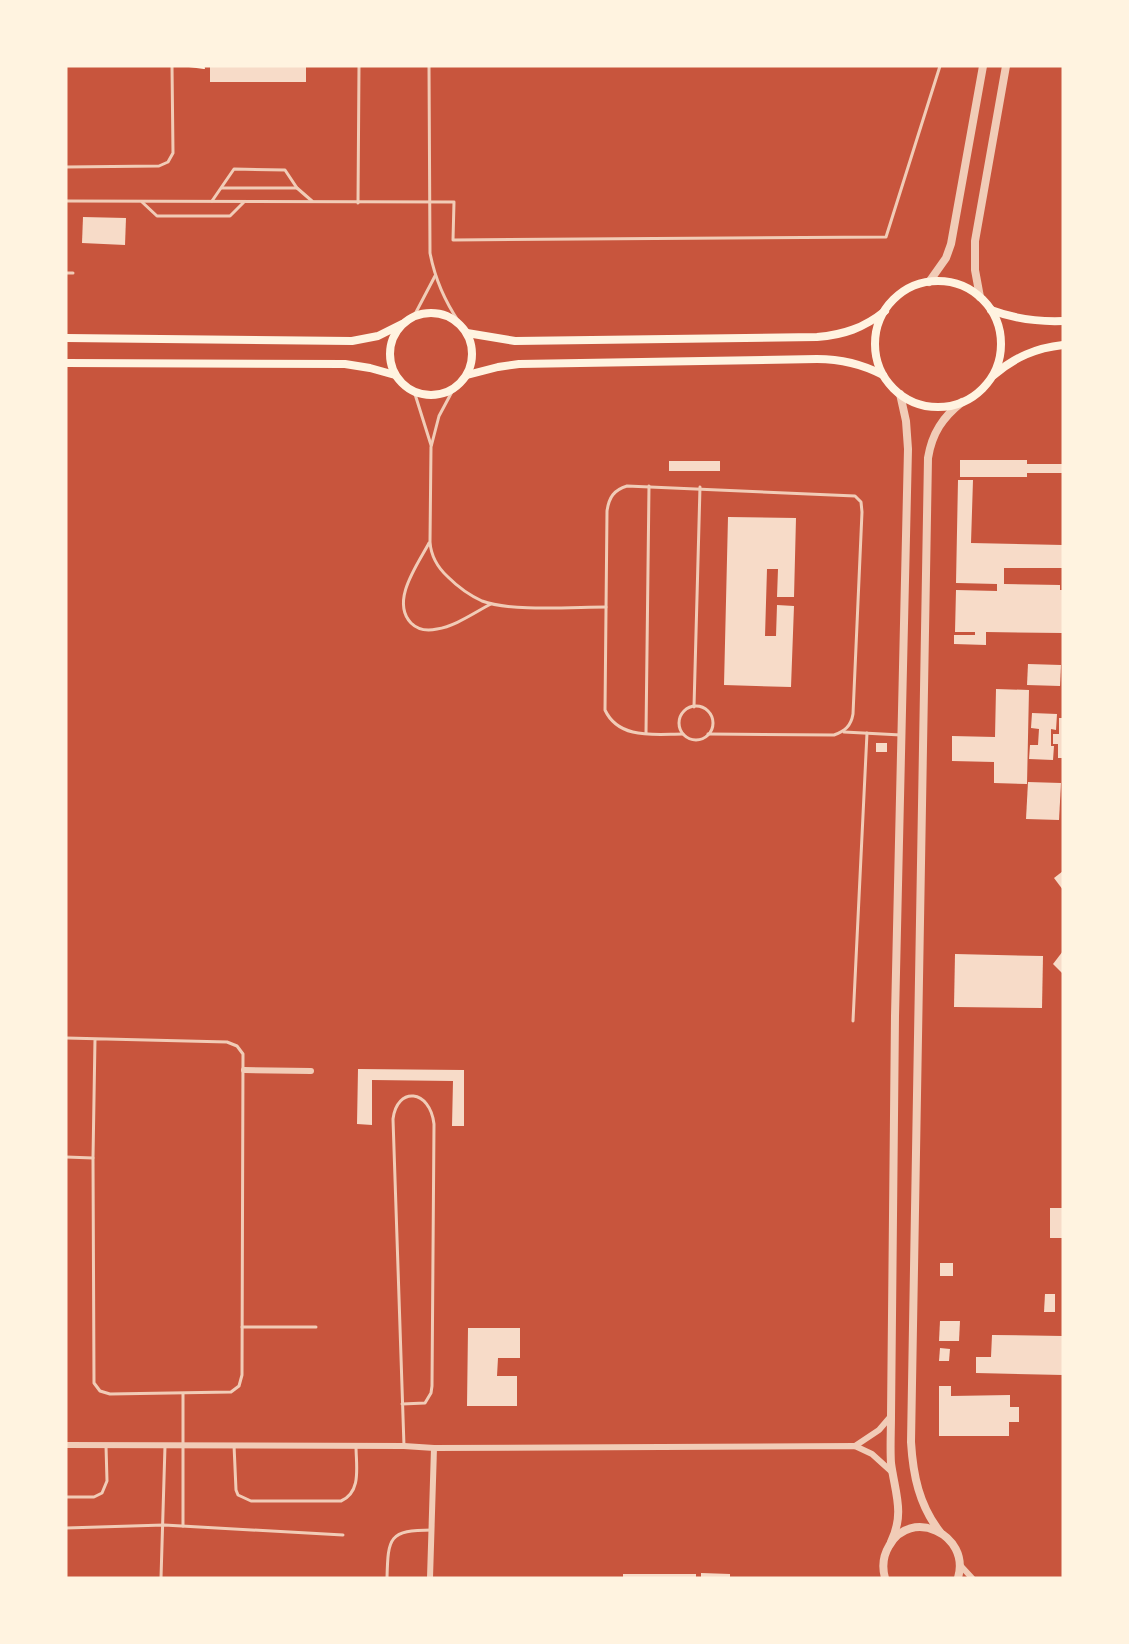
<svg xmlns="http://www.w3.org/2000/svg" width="1129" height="1644" font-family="'Nunito Sans',sans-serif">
	<rect width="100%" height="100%" fill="#c8553d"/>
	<g fill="#f7dbc8">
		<rect x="210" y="66" width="96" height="16"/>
		<polygon points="83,217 126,218 125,245 82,243"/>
		<polygon points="960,460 1027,460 1027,464 1063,464 1063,473 1027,473 1027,477 960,477"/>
		<rect x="669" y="461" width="51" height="10"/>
		<polygon points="958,480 973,480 971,543 1063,545 1063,568 1004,568 1004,584 1060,585 1060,590 1063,590 1063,633 986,632 986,645 954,644 954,635 975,635 975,632 955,632 956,590 997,591 997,584 956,583"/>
		<polygon points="728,517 796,518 794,597 777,597 778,569 767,569 765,636 776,636 777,605 794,606 791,687 724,685"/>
		<polygon points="1028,664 1061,665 1060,686 1027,685"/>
		<polygon points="996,689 1029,690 1027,784 994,783 994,762 952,761 952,736 995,737"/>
		<polygon points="1032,713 1057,714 1056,730 1051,729 1051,746 1054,746 1053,760 1029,759 1030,745 1038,745 1039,729 1031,728"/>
		<polygon points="1059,718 1063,718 1063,758 1058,758 1058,744 1053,744 1053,734 1059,734"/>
		<rect x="876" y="743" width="11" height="9"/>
		<polygon points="1028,782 1061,783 1059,820 1026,819"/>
		<polygon points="1063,871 1063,890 1054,878"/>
		<polygon points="1063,951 1063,974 1053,964"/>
		<polygon points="955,954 1043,956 1042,1008 954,1007"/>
		<polygon points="358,1069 464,1070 464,1126 452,1126 453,1081 372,1080 372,1125 357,1124"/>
		<rect x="1050" y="1208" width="13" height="30"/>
		<rect x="940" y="1263" width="13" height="13"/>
		<polygon points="1045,1294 1055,1294 1055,1312 1044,1312"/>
		<polygon points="940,1321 960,1321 959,1341 939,1341"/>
		<polygon points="468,1328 520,1328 520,1358 498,1358 497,1376 517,1376 517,1406 467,1406"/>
		<polygon points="992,1335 1063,1336 1063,1375 976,1373 976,1357 991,1357"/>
		<polygon points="940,1348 950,1349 949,1361 939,1361"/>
		<polygon points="939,1386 951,1386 951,1396 1010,1395 1010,1407 1019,1407 1019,1422 1009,1422 1009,1436 939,1436"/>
		<polygon points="701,1573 730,1574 730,1578 701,1578"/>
		<rect x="623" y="1574" width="73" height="4"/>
	</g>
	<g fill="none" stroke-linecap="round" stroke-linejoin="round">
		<polyline stroke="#fff3e0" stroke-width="2" points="189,66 204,68"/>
		<g stroke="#f1ccb7" stroke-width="3">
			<path d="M429,66L430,253C435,279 444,300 459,322"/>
			<polyline points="66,167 159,166 168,162 173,153 172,66"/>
			<polyline points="222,188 297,188"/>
			<polyline points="66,201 454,202 453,240 886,237 940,66"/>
			<polyline points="212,201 234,169 285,170 297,188 312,201"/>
			<polyline points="142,202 157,216 230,216 244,202"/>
			<polyline points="358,203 359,66"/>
			<polyline points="66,273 73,273"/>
			<polyline points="414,316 435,276"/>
			<path d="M454,388L439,416L431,447L430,542C431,556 437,567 448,577C458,587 469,595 482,601C511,612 573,607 606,607"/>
			<polyline points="414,391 431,445"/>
			<path d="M429,543C418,564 390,601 411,623C418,630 428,631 437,629C456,626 475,612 491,604"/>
			<circle cx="696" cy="723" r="17"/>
			<polyline points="694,707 700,487"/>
			<polyline points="844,732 901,735"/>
			<polyline points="646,733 649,486"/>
			<path d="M683,734C655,734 619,740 605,710L607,511C609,497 614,490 627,486L855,496L861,502L862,512L853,714C851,726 845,731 834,735L708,734"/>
			<polyline points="853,1021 867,733"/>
			<polyline points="66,1038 227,1042 237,1046 243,1054 242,1375 239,1386 231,1392 110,1394 100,1391 94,1383 93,1158 95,1039"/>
			<polyline points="66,1157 93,1158"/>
			<polyline points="242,1327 316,1327"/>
			<path d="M402,1404L425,1403L431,1393L432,1386L434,1124C430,1089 397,1086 393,1119L404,1446"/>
			<path d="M234,1445L236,1490L238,1495L251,1501H341C362,1492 356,1466 356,1446"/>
			<polyline points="66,1497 94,1497 102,1493 107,1481 106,1446"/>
			<polyline points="183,1526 183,1394"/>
			<polyline points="66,1528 164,1525 343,1535"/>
			<polyline points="161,1578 165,1446"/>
			<path d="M387,1578C388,1537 389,1530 432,1530"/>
		</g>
		<g stroke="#f1ccb7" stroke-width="6">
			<polyline points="244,1070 311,1071"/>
			<polyline points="66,1445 404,1446 434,1448 855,1446 872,1454 893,1473"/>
			<polyline points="855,1446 879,1430 891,1416"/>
			<polyline points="960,1565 972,1578"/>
			<polyline points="430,1578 434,1448"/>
		</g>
		<g stroke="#f1ccb7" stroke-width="8">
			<polyline points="929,282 946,258 951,244 983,66"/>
			<polyline points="980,297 975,270 975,241 1006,66"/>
			<path d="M940,1532C919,1505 913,1475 911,1442L928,458C932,433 943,417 962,402"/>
			<path d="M891,1542C905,1513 895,1493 891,1463C890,1448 891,1431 891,1416L895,1016L908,449L906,421L900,394"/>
			<path d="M885,1578C882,1567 883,1556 889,1546C910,1507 971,1534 958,1578"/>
		</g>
		<g stroke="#fff3e0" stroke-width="8">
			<circle cx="938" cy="344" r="63"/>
			<path d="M991,310C1015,319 1037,322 1063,321"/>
			<circle cx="431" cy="354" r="41"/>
			<path d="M467,333L515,341L817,337C843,335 864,328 885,311"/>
			<polyline points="66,338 352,341 378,336 402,324"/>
			<polyline points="66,363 345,364 370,368 395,375"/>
			<path d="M467,375L498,367L519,364L817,359C841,359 862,364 883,375"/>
			<path d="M994,375C1015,357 1036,348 1063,345"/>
		</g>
	</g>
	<rect width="1129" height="1644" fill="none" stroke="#fff3e0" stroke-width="135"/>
</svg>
